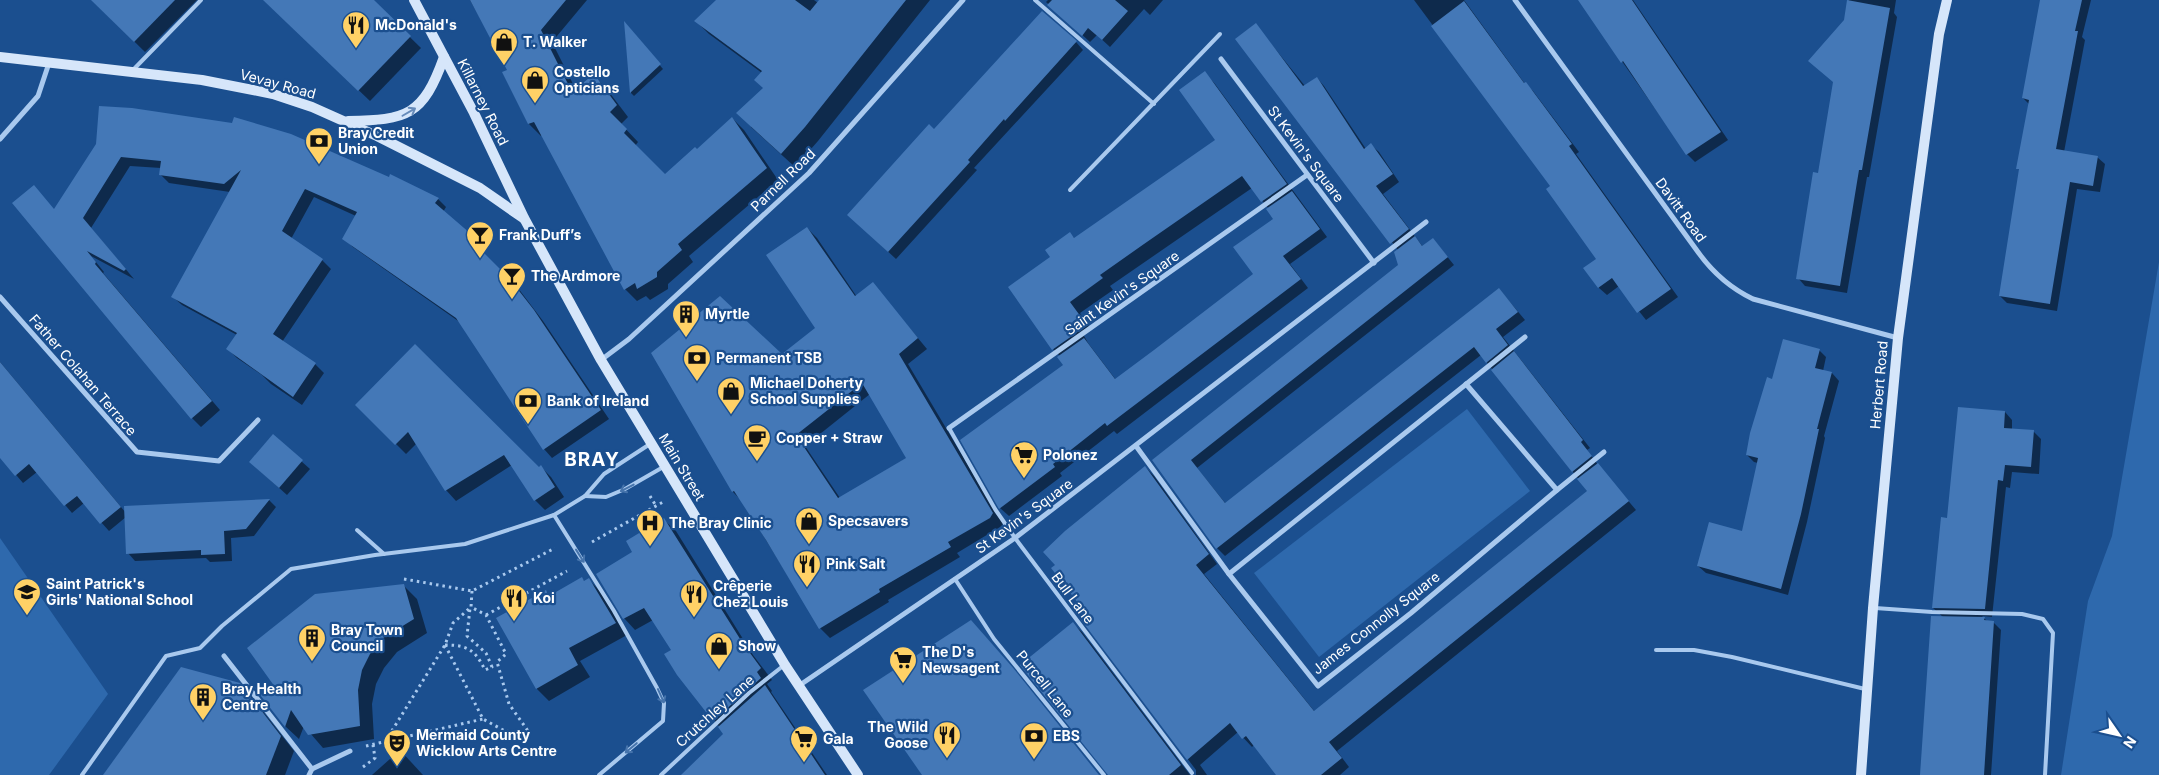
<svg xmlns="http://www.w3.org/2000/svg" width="2159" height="775" font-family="Inter,sans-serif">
	<rect width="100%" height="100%" fill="#1b4f8f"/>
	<g fill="#2e69ad">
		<polygon points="2159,262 2159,775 2061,775 2088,601 2112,536"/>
		<polygon points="1467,409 1530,491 1319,657 1254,573"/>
		<polygon points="0,538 108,694 49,775 0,775"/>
	</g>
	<g fill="#0007" fill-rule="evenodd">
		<polygon points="92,0 197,0 145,52"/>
		<polygon points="264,0 372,0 421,48 370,101"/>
		<polygon points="470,0 587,0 552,42 576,90 594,76 606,88 628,117 621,124 638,142 635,146 665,176 697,151 732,118 744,130 778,180 689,256 693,262 668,284 668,289 650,300 646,296 637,301 625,289 542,135 541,136 529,124 509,70"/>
		<polygon points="718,0 814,0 818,3 821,0 930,0 818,141 795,167 751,127 764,89 762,73 709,34 696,21"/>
		<polygon points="1048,0 1163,0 1150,15 1144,9 1110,47 1097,35 1090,42 1046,2"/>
		<polygon points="1414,0 1464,0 1525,84 1533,91 1579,152 1576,154 1678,297 1646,320 1619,286 1607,295 1599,288 1585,268 1598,259 1552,186"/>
		<polygon points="1579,0 1633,0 1728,140 1695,162 1687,154"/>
		<polygon points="1849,0 1896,0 1894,13 1897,17 1869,177 1867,177 1847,293 1805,286 1798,278 1819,174"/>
		<polygon points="2040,0 2091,0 2082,37 2085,40 2064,152 2097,157 2105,164 2100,192 2077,189 2057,311 2007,303 2000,296 2020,171 2018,168 2029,104 2023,98 2041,2"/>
		<polygon points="625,25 663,69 634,96 631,93"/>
		<polygon points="1256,25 1305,86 1317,78 1324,86 1366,149 1371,145 1379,152 1399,182 1383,194 1423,247 1433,239 1454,265 1197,468 1226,504 1499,289 1525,320 1503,337 1590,448 1587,450 1598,465 1636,510 1337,751 1349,767 1340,775 1278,775 1254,745 1252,747 1238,732 1200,765 1207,775 1196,775 1196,770 1081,617 1087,613 1145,467 1154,476 1217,564 1204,574 1315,712 1588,491 1481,355 1225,556 1217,548 1153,460 1400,265 1398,250 1237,40"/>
		<polygon points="1076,42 1083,50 974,168 977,170 896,259 856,222 934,130"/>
		<path d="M1205,73L1215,84L1327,237L1290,264L1308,288L1117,434L1114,431L1060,473L1062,476L1009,516L1000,508L962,440L1064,366L1060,356L1053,349L1052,257L1070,234L1075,239L1217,141ZM1252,188L1269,209L1275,219L1255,274L1116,380L1088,343L1083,334L1091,329L1080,313L1113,290L1110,286Z"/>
		<polygon points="97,144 438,199 446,207 443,212 479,244 476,246 518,288 543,321 609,419 552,458 544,449 461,323 353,247 344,238 356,216 314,197 291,239 322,260 331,269 282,342 315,364 324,373 302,405 271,384 262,375 237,358 228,349 237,335 182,305 173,297 230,192 169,183 160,174 161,168 130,166 91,228 134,279 91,256 104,272 103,273 220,410 201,427 192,418 55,210"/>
		<path d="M807,228L817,238L857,297L873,284L927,349L908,364L1003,524L1000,527L957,553L960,557L888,600L889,602L830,638L820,628L742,501L733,492L653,353L782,355L817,328ZM870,394L907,458L840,498L805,446Z"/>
		<polygon points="415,346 539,469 541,467 551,477 564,497 545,510 535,500 512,465 456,501 446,490 416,444 406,454 357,405"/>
		<polygon points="1819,350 1826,357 1823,371 1832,373 1839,381 1824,436 1825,438 1807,522 1788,595 1706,573 1698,566 1743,533 1758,463 1754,462 1747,455 1773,380"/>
		<polygon points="0,362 126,513 269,500 276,507 254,536 231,538 232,561 210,562 206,558 135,561 128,553 126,517 109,531 84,503 72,513 37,472 23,483 0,456"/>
		<polygon points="2005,412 2012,420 2012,430 2034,432 2041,439 2039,474 2012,472 2010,488 2006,487 1992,617 1982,616 1987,621 1993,622 2001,630 1991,775 1923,775 1943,617 1933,608 1948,519"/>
		<polygon points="273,436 310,469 287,495 258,469"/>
		<polygon points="664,520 676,531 753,655 772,680 767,684 772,691 771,692 827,775 682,775 725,734 678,674 673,651 653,620 635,630 624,618 634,553"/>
		<polygon points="582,579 585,582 589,580 601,592 627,635 580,661 590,677 549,701 537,689 498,619 546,591 551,597"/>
		<polygon points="403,585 417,599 427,633 397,652 384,668 376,684 372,704 374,739 323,748 304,726 299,739 285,726 257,689 283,696"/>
		<polygon points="1073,624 1082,632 1190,775 1108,775"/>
		<polygon points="239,684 253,699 294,751 285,775 104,775"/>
		<polygon points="400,750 423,775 372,775"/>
	</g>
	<g fill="#4478b7" fill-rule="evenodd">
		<polygon points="91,0 175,0 134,42"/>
		<polygon points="263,0 374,0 411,36 358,91"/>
		<polygon points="470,0 566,0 541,30 572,92 594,74 617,105 610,112 627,129 624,133 665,174 695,147 697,149 732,117 767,168 678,244 682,250 657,272 657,277 637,289 635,283 624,290 534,122 528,124 502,72 507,70"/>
		<polygon points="716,0 795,0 810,11 819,0 906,0 805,127 781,154 736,113 763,88 754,80 762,71 694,21"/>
		<polygon points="1052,0 1115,0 1128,11 1102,40 1088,28 1082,36 1047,5"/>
		<polygon points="1578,0 1632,0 1721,132 1686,155 1623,61 1621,63"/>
		<polygon points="1847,0 1890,8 1862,170 1859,170 1840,286 1796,279 1813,172 1818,173 1833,82 1808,61 1844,20"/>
		<polygon points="2040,0 2082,0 2075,31 2078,31 2056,149 2098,156 2093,186 2070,182 2050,304 1999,296 2019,169 2016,169 2029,100 2022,98"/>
		<polygon points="1464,1 1524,83 1526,82 1572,144 1569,146 1671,289 1637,313 1612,278 1598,288 1583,268 1596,259 1546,189 1550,186 1431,26"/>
		<polygon points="1042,11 1077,41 1005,121 1004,119 968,160 970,162 888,252 847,215 929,124 934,129"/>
		<polygon points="624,21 661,64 630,93"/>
		<polygon points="1256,23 1303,86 1317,77 1364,149 1371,143 1393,174 1376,186 1409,229 1390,244 1235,39"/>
		<polygon points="1205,71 1287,184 1261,202 1242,176 1144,244 1100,275 1103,278 1070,302 1081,317 1073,323 1079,331 1052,350 1008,287 1050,257 1045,250 1070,232 1074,238 1215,140 1179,90"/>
		<polygon points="99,106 132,108 232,123 234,117 291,134 389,177 390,174 439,198 435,203 471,234 468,237 509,278 534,310 601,410 543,450 456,318 342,239 357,212 305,189 282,231 323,259 273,334 316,363 293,397 226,349 237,333 171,297 241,170 224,184 159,175 161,161 121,157 83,218 126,269 124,271 87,251 96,262 95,264 212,401 191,419 12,203 34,185 54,209 96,144"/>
		<polygon points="1292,191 1320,229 1283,256 1301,279 1107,426 1105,423 1053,464 1055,467 999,509 960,440 1063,365 1057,357 1084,338 1115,379 1154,350 1253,274 1233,247 1273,219 1266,209"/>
		<path d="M807,227L855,296L873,282L918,338L899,354L993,513L990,518L948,542L951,547L879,589L880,592L819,629L766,540L734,491L732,492L651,353L720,296L782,354L815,328L766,255ZM862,383L906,458L838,498L796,435Z"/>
		<polygon points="1415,236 1422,246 1433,238 1448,257 1191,460 1225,503 1499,288 1518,312 1496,329 1508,345 1486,363 1474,347 1216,549 1152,460 1398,265 1394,252"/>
		<polygon points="1783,339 1820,349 1815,368 1832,372 1817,429 1819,429 1801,514 1781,589 1697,566 1709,522 1742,531 1758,458 1746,455 1750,433 1767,377 1772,379"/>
		<polygon points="415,344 539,467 541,465 555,487 534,501 504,455 445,491 408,432 395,445 355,405"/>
		<polygon points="1514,351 1583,440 1581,442 1592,456 1572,472 1491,370"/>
		<polygon points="0,362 121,507 100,524 77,496 64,506 29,464 15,476 0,458"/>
		<polygon points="1958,407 2005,411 2004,428 2034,430 2031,467 2005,465 2003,481 1998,480 1985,609 1932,608 1941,517 1947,518"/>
		<polygon points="273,434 303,460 279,488 249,462"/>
		<polygon points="1598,463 1629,501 1329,742 1342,758 1321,775 1276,775 1246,736 1242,739 1230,723 1187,760 1079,617 1085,612 1051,568 1055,565 1043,552 1065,531 1145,466 1209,554 1196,565 1314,711 1587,491 1577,479"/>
		<polygon points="270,499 246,529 224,531 225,554 201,555 201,550 126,554 124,506"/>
		<polygon points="664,518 742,642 761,668 757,672 761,678 713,721 677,675 664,654 671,650 644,608 623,619 596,574 632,552 626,541"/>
		<polygon points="582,577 584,581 589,578 616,623 569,648 578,665 536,689 496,618 546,590 549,596"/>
		<polygon points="404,584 414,619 383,638 370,654 362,670 358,690 360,726 308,735 291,710 285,727 254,687 280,694 247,648 315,594"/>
		<polygon points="1931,616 1985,617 1984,620 1994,621 1984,775 1920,775"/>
		<polygon points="971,620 1014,669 1099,775 922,775 863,690"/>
		<polygon points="1073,622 1181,765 1169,775 1108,775 1020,665"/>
		<polygon points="181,667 240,683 281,736 266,775 103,775"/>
		<polygon points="765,685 825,775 681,775 723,734 718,727"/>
	</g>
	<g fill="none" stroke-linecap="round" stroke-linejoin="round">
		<g stroke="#a9c9ee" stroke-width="3" stroke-dasharray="2.5 4" stroke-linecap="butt">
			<polyline points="650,496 656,506"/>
			<polyline points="592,542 663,502"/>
			<polyline points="404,579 472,591 555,548"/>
			<polyline points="472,591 471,607 486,615 506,654 497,662 509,704 528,731"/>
			<polyline points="486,615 567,571"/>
			<path d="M445,645C468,645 475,650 485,670L492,667L486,653L467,636L470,608"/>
			<polyline points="445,645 483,719 503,730 524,736"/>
			<polyline points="385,742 445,645 453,623 471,607"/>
			<polyline points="366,746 483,719"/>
			<polyline points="363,767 375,758 373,745"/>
		</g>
		<g stroke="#a9c9ee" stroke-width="4">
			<polyline points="1035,0 1154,104"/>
			<polyline points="133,70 201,0"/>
			<polyline points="1070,190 1220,34"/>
			<polyline points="949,428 995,509 1015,538 1192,773"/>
			<polyline points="585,496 606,497 625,489 665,466"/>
			<polyline points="554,515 614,611 657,688 664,703 663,721 599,775"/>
			<polyline points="357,530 384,554"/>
			<polyline points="955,579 994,639 1104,775"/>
			<polyline points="1875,608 1932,612 2022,614 2043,619 2053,633 2045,775"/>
			<polyline points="1656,650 1694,650 1732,657 1865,689"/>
			<polyline points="82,775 166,656 200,648 222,626 291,569 375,555 465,544 554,515 585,496 604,474 650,444"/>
			<polyline points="661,775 749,693 783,666"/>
		</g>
		<g stroke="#a9c9ee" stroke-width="5">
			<path d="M1515,0L1698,252C1713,273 1730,288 1753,299L1898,338"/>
			<polyline points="1221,59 1374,263"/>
			<polyline points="0,139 38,96 49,63"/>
			<polyline points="0,297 137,452 219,461 258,420"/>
			<polyline points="601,360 629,339 809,173 963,0"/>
			<polyline points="949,428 1307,175"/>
			<polyline points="1136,446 1229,574 1318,686 1411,613 1557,490 1466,384"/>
			<polyline points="1557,490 1604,452"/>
			<polyline points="1229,574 1525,337"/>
			<polyline points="224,656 312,769"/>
			<polyline points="800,685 1015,538 1426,222"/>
			<polyline points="309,775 312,769 350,751"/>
		</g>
		<g stroke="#d6e6fa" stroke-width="10">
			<polyline points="414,0 474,113 524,218 601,360 785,665 858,775"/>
			<polyline points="0,57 202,80 273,94 312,107 377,136 480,188 523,218"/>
			<path d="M348,121C407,120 423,116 444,57"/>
			<polyline points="1861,775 1873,608 1898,338 1939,34 1947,0"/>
		</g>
	</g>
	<defs><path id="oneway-shaft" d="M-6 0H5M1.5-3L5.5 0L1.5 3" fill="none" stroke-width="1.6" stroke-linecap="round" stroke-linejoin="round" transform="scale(1.25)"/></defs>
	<use stroke="#668bba" href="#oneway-shaft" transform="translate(409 112) rotate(-30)"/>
	<g stroke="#4674ac">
		<use href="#oneway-shaft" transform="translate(627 488) rotate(153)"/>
		<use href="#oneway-shaft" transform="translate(580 556) rotate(58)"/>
		<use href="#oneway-shaft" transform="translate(661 696) rotate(66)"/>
		<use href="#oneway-shaft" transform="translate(631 748) rotate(140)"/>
	</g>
	<defs>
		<g id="restaurant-pin" transform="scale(1.4375)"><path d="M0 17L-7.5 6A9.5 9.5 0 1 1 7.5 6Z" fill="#ffd166" stroke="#1b4f8f"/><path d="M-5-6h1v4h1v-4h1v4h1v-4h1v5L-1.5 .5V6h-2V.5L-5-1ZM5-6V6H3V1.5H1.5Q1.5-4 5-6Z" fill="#111"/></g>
		<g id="shop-pin" transform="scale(1.4375)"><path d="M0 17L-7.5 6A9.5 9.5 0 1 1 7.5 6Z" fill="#ffd166" stroke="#1b4f8f"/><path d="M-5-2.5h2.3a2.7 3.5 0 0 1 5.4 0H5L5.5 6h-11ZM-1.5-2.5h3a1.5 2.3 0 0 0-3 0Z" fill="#111"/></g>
		<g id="bank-pin" transform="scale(1.4375)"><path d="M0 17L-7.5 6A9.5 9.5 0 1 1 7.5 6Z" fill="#ffd166" stroke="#1b4f8f"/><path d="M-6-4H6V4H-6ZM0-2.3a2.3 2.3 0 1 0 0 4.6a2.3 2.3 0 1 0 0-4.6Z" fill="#111"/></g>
		<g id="bar-pin" transform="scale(1.4375)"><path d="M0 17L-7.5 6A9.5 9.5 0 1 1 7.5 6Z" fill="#ffd166" stroke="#1b4f8f"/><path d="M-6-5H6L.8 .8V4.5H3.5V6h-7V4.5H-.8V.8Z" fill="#111"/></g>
		<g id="building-pin" transform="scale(1.4375)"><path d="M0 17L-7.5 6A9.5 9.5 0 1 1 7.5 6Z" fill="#ffd166" stroke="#1b4f8f"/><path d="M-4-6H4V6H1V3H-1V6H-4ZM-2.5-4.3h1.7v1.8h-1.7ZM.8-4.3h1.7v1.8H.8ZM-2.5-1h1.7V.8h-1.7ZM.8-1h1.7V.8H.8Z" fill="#111"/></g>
		<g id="cafe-pin" transform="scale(1.4375)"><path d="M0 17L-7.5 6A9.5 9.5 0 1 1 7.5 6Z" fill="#ffd166" stroke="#1b4f8f"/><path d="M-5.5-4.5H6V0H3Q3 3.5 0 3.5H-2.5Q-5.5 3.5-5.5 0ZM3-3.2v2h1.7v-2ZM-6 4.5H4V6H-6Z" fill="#111"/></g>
		<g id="supermarket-pin" transform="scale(1.4375)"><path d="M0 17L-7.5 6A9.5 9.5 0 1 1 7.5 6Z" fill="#ffd166" stroke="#1b4f8f"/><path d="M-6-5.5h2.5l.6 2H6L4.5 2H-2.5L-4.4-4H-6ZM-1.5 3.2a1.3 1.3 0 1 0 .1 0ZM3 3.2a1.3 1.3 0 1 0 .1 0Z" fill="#111"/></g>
		<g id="hospital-pin" transform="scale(1.4375)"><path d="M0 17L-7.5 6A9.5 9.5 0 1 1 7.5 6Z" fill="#ffd166" stroke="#1b4f8f"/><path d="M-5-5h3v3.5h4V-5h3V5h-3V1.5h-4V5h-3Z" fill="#111"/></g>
		<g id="school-pin" transform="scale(1.4375)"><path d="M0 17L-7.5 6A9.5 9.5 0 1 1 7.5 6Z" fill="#ffd166" stroke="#1b4f8f"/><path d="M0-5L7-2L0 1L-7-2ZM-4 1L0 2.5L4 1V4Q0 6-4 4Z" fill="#111"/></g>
		<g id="theatre-pin" transform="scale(1.4375)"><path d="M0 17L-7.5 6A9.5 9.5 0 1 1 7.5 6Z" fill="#ffd166" stroke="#1b4f8f"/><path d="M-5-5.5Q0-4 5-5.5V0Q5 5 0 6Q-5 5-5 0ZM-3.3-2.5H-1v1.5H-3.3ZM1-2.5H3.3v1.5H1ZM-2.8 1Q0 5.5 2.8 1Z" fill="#111"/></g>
	</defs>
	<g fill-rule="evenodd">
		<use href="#restaurant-pin" x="356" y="25"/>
		<use href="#shop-pin" x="504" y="42"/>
		<use href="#shop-pin" x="535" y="80"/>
		<use href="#bank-pin" x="319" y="141"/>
		<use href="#bar-pin" x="480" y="235"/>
		<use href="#bar-pin" x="512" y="276"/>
		<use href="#building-pin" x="686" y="314"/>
		<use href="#bank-pin" x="697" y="358"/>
		<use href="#shop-pin" x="731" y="391"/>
		<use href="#bank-pin" x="528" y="401"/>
		<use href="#cafe-pin" x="757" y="438"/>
		<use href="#supermarket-pin" x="1024" y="455"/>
		<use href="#shop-pin" x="809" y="521"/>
		<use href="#hospital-pin" x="650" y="523"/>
		<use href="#restaurant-pin" x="807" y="564"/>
		<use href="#school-pin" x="27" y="592"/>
		<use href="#restaurant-pin" x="694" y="594"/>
		<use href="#restaurant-pin" x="514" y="598"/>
		<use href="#building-pin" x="312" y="638"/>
		<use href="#shop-pin" x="719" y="646"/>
		<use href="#supermarket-pin" x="903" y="660"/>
		<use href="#building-pin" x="203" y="697"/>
		<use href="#restaurant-pin" x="947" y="735"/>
		<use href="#bank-pin" x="1034" y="736"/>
		<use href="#supermarket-pin" x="804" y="739"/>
		<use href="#theatre-pin" x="397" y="743"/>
	</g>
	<g text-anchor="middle" stroke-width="4.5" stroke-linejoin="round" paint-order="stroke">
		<g font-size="14" font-weight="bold" fill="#fff" stroke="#1b4f8f" text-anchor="start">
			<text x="375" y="30">McDonald's</text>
			<text x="523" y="47">T. Walker</text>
			<text x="554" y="77">Costello<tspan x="554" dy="16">Opticians</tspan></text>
			<text x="338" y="138">Bray Credit<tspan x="338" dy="16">Union</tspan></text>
			<text x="499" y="240">Frank Duff’s</text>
			<text x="531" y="281">The Ardmore</text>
			<text x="705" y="319">Myrtle</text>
			<text x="716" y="363">Permanent TSB</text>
			<text x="750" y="388">Michael Doherty<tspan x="750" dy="16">School Supplies</tspan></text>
			<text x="547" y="406">Bank of Ireland</text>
			<text x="776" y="443">Copper + Straw</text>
			<text x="1043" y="460">Polonez</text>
			<text x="828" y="526">Specsavers</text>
			<text x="669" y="528">The Bray Clinic</text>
			<text x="826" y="569">Pink Salt</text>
			<text x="46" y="589">Saint Patrick's<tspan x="46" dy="16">Girls' National School</tspan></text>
			<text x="713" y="591">Crêperie<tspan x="713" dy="16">Chez Louis</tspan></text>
			<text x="533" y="603">Koi</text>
			<text x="331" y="635">Bray Town<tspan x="331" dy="16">Council</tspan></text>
			<text x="738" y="651">Show</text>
			<text x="922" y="657">The D's<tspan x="922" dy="16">Newsagent</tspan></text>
			<text x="222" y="694">Bray Health<tspan x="222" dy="16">Centre</tspan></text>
			<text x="928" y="732" text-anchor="end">The Wild<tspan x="928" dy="16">Goose</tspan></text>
			<text x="416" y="740">Mermaid County<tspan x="416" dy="16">Wicklow Arts Centre</tspan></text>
			<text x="1053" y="741">EBS</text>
			<text x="823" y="744">Gala</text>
		</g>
		<g font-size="14" fill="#fff" stroke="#1b4f8f">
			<text transform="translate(278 84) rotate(15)" y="5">Vevay Road</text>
			<text transform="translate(483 102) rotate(63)" y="5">Killarney Road</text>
			<text transform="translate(1306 154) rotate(53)" y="5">St Kevin's Square</text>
			<text transform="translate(783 180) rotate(-44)" y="5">Parnell Road</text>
			<text transform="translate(1681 210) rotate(54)" y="5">Davitt Road</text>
			<text transform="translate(1122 293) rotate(-35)" y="5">Saint Kevin's Square</text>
			<text transform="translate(83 375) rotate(49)" y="5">Father Colahan Terrace</text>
			<text transform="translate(1879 385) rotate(-85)" y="5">Herbert Road</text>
			<text transform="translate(682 467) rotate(59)" y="5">Main Street</text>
			<text transform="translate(1024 516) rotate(-36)" y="5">St Kevin's Square</text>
			<text transform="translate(1073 598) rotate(53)" y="5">Bull Lane</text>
			<text transform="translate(1376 623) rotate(-38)" y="5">James Connolly Square</text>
			<text transform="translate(1045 684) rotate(51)" y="5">Purcell Lane</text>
			<text transform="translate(715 711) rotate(-42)" y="5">Crutchley Lane</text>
		</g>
		<g font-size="19" font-weight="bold" letter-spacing="1" fill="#fff" stroke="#1b4f8f">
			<text x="592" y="466">BRAY</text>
		</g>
	</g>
	<g transform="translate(2119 735) rotate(124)" stroke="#1b4f8f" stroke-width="4" paint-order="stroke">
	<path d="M0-4L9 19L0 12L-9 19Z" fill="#ffffff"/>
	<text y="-8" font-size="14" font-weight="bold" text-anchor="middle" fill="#ffffff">N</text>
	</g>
</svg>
